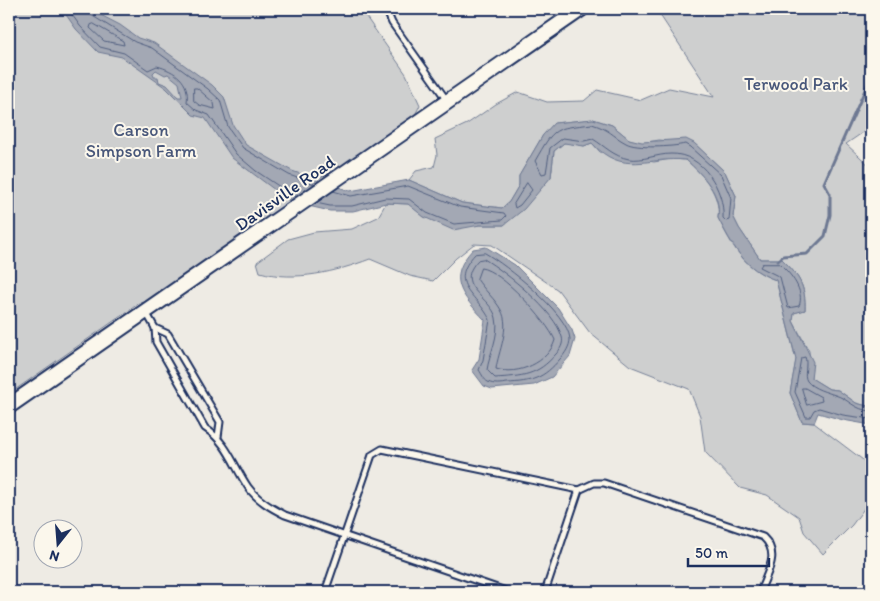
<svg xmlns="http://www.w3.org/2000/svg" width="880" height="601" font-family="Itim,sans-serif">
	<rect width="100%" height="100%" fill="#eeebe4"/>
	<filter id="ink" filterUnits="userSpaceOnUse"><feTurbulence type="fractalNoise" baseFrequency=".02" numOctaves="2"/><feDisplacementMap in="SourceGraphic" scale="10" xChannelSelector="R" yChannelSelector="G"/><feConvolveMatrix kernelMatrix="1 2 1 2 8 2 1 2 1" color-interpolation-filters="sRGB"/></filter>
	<g filter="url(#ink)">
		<g fill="#cecfcf" stroke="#747f96">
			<polygon points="9,9 364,9 364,14 406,74 420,105 415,115 346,164 316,180 288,200 291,202 198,265 156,298 144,303 141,302 9,394"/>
			<path d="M656,9H871V127L846,144L871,167V407L856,403L838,390L829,389L811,378L809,351L793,321V313L805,310C806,286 799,276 782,259H760L739,228L733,216L736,196L725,172L694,143L659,140L642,143L629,139L612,125L593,119L555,123L543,135L519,176V185L509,202L502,208L462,203L409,180L416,171L434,167L437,155L435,139L467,124L496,104L518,92L547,102L584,101L597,90L641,100L669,88L714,97Z"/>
			<path d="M570,142L584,146L592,143L600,152L654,162L671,159L686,160C703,175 721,194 718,218C732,246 745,270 776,280L796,360L790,393L802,422L814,423L871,466V499L852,525L823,554L804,532L799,517L767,495L740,488L705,452L700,416L689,389L630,366L590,333L558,290L492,245L474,244L456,258L433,281L410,276L370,259C336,272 295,282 260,272L257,262L288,239L314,232L352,229L378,217L386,203L409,204L424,217L480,225H504L551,177L554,151L564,143Z"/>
		</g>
		<g fill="#a3a8b4" stroke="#6d7892" fill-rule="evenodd">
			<path d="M62,9H89L120,25L138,38L154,43L212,85L224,97L233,125L246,145L292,171L350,191L409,180L462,203L502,208L509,202L519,185V176L543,135L554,123L593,119L612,125L629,139L642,142L686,139L694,143L725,172L736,196L733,216L739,228L760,259H782C799,276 806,286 805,310L794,313L793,321L813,362L811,378L829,389L838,390L856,403L871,407V425L843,420L818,413L814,423L802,422L790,393L796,359L776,280C744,269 733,246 718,218C722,194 703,175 686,160C648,156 623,177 592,143L584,146L564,143L554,151L551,177L524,209L504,225H480L453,230L424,217L408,204L386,203L353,211H330L291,202L232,158L205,118L193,115L166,88L122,57L98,52L76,29ZM156,70L165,75L168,74L179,83L182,97H178L167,85L159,82L158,77H154L153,73Z"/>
			<path d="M486,247L515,265L558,308L572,330L575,339L570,356L552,377L534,385L492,389L484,386L472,370L479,359L485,320C461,295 446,278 473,249Z"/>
		</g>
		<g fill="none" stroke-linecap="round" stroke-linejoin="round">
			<g stroke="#515f80" stroke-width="1">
				<path d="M68,9L80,26L100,47L124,53L148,70L157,66C175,71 190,81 187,102L196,110L209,115L236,154L256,171L295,197"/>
				<polyline points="88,9 91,15 135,42 152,48 208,89 220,100 228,127 243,148 289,175 314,184"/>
				<polygon points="94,24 123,41 124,45 104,41 90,28 91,25"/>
				<polygon points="194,88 197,88 214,103 215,109 199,105 194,101"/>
				<path d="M592,124C611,130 611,135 626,143C636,149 673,147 685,144L690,147L721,175L731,198L729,220L726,221L723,218C725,190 702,153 671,154C657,154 643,161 629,159C613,156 606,147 593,139L584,141L563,138L550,148L546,173L542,174L535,161C555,126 553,129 592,124Z"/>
				<polygon points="527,183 532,190 520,205 515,208 514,204"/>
				<polyline points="316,203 330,206 352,206 385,198 409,199 427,213 454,224 502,220 506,216 504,213 460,207 408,186 351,196 333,191"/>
				<path d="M485,253C506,265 568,313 570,339C570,346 565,354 560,359C544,378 532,382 507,383C501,384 494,385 488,382C484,380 482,374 479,370L483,360L490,320C478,294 446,285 475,254Z"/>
				<path d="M484,259C507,273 555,311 562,337C564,343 560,350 556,354C537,376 523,376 495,378L487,370C489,355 500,335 496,318C491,296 452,287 478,260Z"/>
				<path d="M780,264C791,274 805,291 799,306L788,308L780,277L760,267L762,264Z"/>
				<path d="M481,268C501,270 547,321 555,340C549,362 518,376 496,369C498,352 511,327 501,310C495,299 484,290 477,279Z"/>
				<polygon points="802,388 805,388 821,397 822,401 807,405"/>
				<path d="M871,411C854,410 849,399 835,395C827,392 813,389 807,381C803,375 808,364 805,357L801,358L795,392L806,417H810L814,410L819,408L843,415L871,419"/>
			</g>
			<polyline stroke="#6d7892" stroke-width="3" points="778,261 783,256 807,254 825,236 830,215 830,194 824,183 871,76"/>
			<g stroke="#1b2f5e" stroke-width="9">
				<g id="lane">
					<polyline points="386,9 392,23 448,102"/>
					<path d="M146,312L155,328L156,342L205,428C228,443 233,465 248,487C257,500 271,508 285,515L509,592"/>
					<polyline points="155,328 168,334 220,422 218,437"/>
					<path d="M579,490L594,483H604L763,537C781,554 767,572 760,592"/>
					<polyline points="325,592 372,455 382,449 579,490 545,592"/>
				</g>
			</g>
			<g stroke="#1b2f5e" stroke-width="18">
				<polyline id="secondary" points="9,406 581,9"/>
			</g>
			<use href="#lane" stroke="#fbf7ec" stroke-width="5"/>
			<use href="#secondary" stroke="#fbf7ec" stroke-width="14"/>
			<g stroke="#1b2f5e" stroke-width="5">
				<polyline id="rail" points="9,592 10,592"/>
			</g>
			<use href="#rail" stroke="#fbf7ec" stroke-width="3" stroke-dasharray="9" stroke-linecap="butt"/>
		</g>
	</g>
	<g text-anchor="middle" stroke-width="4" stroke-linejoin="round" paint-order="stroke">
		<g font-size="18" fill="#48577a" stroke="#fbf7ec">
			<text x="796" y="90">Terwood Park</text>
			<text x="141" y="136">Carson<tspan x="141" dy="21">Simpson Farm</tspan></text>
		</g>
		<g font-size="18" fill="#1b2f5e" stroke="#fbf7ec">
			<text transform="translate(285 193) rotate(-35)" y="6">Davisville Road</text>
		</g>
	</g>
	<rect width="880" height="601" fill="none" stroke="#fbf7ec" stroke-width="30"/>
	<rect x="15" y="15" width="850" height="571" fill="none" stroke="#1b2f5e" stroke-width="2" filter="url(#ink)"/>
	<g transform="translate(58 544) rotate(197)"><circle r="24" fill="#fbf7ec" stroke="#a1a7b3"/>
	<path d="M0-4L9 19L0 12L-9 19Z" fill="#1b2f5e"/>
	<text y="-8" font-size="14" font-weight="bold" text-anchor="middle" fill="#1b2f5e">N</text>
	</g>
	<path d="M688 558v8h81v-8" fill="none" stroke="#1b2f5e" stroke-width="2.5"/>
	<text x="695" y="558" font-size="15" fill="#1b2f5e" stroke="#fbf7ec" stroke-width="4" paint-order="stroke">50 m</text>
</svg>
